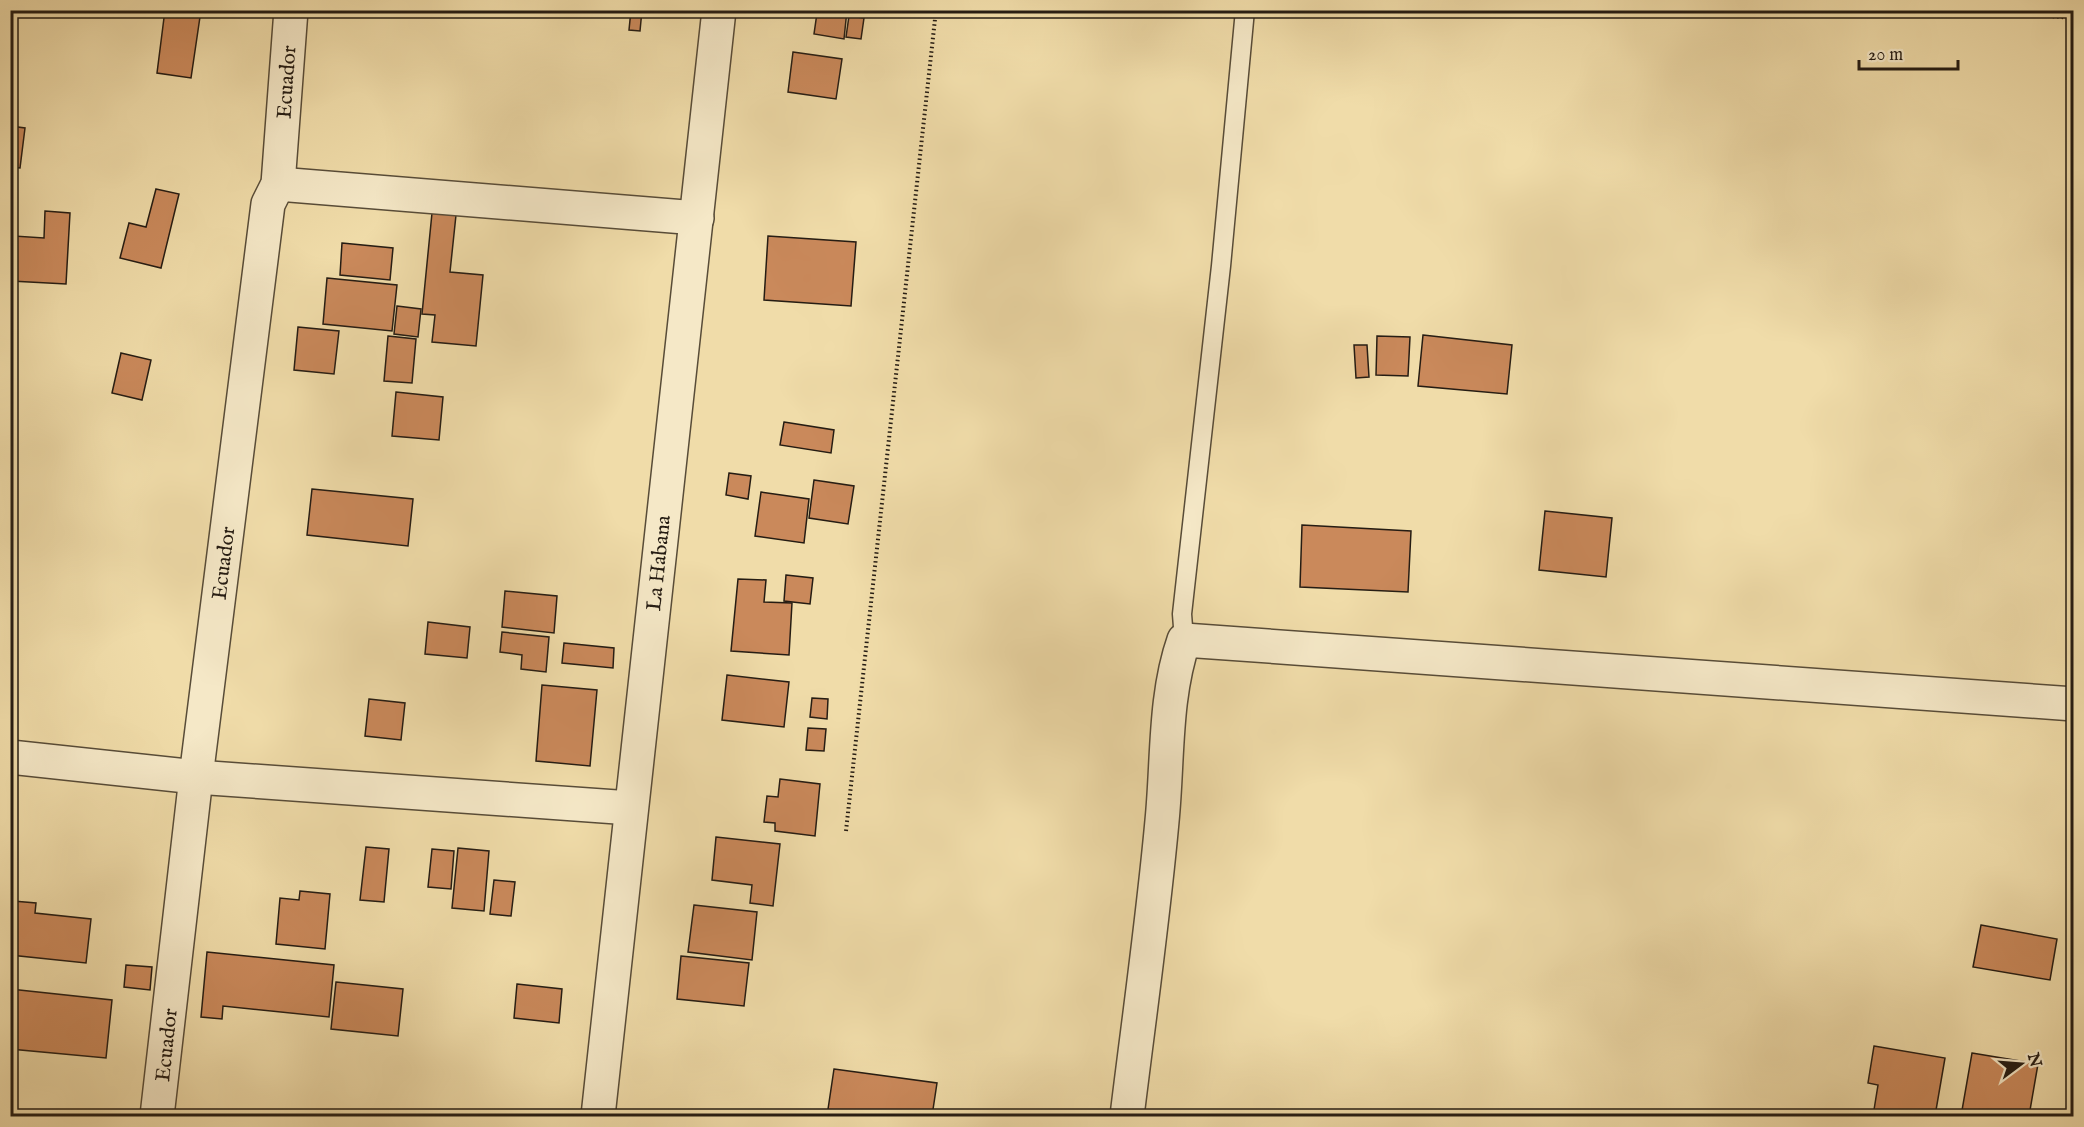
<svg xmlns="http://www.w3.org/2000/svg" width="2084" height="1127" font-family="'IM FELL English',serif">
	<rect width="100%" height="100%" fill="#f0dca9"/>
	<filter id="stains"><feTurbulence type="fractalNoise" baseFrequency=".00333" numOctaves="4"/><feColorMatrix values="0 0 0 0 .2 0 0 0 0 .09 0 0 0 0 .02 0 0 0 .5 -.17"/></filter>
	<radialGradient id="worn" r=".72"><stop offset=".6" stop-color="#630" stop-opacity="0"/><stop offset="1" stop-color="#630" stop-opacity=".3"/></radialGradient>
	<g fill="#ca895b" stroke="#251c13" stroke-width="1.5">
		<polygon points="165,10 201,10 191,78 157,73"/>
		<polygon points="631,10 642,10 640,31 629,30"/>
		<polygon points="799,10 847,10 844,39 814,34 817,13"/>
		<polygon points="849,16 864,18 861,39 846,37"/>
		<polygon points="793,52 842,59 836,99 788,92"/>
		<polygon points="10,126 25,128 20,168 10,167"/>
		<polygon points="156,189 179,194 161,268 120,258 129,223 146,227"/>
		<polygon points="45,211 70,213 66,284 11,281 14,236 44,238"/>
		<polygon points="432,213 456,215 450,272 483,275 476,346 432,342 435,315 422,314"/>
		<polygon points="768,236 856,242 851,306 764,300"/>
		<polygon points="342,243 393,248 390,280 340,275"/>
		<polygon points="327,278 397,285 392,331 323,324"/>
		<polygon points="397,306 421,309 418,337 394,334"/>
		<polygon points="298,327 339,331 334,374 294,370"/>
		<polygon points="1423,335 1512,345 1507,394 1418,386"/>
		<polygon points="388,336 416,339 412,383 384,381"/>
		<polygon points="1377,336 1410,337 1408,376 1376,375"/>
		<polygon points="1354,345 1367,345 1369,377 1356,378"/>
		<polygon points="121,353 151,360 142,400 112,393"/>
		<polygon points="396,392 443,397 439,440 392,436"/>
		<polygon points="784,422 834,430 831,453 780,445"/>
		<polygon points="729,473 751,476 748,499 726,495"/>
		<polygon points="814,480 854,486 848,524 809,518"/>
		<polygon points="312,489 413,499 408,546 307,535"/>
		<polygon points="761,492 809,499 804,543 755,536"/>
		<polygon points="1545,511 1612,518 1606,577 1539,570"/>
		<polygon points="1302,525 1411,531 1408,592 1300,587"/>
		<polygon points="786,575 813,578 810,604 784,601"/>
		<polygon points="738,579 766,580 764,602 792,603 789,655 731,651"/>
		<polygon points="505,591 557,596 554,633 502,627"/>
		<polygon points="428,622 470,627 467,658 425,654"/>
		<polygon points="502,632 549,637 546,672 521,669 522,655 500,652"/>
		<polygon points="564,643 614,648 613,668 562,663"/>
		<polygon points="727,675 789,682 784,727 722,720"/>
		<polygon points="542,685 597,690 590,766 536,761"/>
		<polygon points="812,698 828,699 827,719 810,717"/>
		<polygon points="369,699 405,703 401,740 365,736"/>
		<polygon points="808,728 826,729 824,751 806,750"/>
		<polygon points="780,779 820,784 815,836 775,831 775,823 764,822 767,796 778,797"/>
		<polygon points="716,837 780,844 773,906 750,903 752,885 712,880"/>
		<polygon points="366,847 389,849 384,902 360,900"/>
		<polygon points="458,848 489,851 484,911 452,908"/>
		<polygon points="432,849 454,851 451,889 428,887"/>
		<polygon points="494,880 515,882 511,916 490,914"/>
		<polygon points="300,891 330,894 325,949 276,944 280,898 299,900"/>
		<polygon points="13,901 36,903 35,913 91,919 86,963 10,955"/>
		<polygon points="694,905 757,912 752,960 688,952"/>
		<polygon points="1981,925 2057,939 2050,980 1973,967"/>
		<polygon points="207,952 334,965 329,1017 223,1006 222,1019 201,1017"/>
		<polygon points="681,956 749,963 744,1006 677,999"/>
		<polygon points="126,965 152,967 150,990 124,987"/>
		<polygon points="336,982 403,989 398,1036 331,1029"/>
		<polygon points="517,984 562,989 559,1023 514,1018"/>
		<polygon points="10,989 112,1000 106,1058 10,1049"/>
		<polygon points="1874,1046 1945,1058 1935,1116 1873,1116 1878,1085 1868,1083"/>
		<polygon points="1972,1053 2038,1064 2029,1116 1961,1116"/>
		<polygon points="834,1069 937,1083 932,1116 827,1116"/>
		<polygon points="48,1111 102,1116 47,1116"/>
	</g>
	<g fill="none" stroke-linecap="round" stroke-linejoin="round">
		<g stroke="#584c38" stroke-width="21">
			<polyline id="service" points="1184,640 1182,614 1221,266 1245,10"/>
		</g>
		<g stroke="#584c38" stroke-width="36">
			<g id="minor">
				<polyline points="278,184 697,218"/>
				<polyline points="10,757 196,777 631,808"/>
				<polyline points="157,1116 196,777 268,204 278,184 291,10"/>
				<polyline points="598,1116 719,10"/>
				<path d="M1127,1116C1139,1018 1153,920 1162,821C1168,761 1164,697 1184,640L2074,704"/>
			</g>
		</g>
		<g stroke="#251c13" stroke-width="4" stroke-dasharray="1.5 3" stroke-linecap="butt">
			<polyline points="1972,10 2074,18"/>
			<polyline points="846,831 936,10"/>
		</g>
		<use href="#service" stroke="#f5e8c7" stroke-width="18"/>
		<use href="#minor" stroke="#f5e8c7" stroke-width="33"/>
	</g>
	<g text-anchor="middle" stroke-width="4.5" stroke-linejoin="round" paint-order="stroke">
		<g font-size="21" fill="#251c13" stroke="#f5e8c7">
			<text transform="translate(286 82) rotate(-86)" y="7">Ecuador</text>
			<text transform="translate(223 563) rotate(-83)" y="7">Ecuador</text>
			<text transform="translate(658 563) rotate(-84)" y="7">La Habana</text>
			<text transform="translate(166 1045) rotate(-84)" y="7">Ecuador</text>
		</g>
	</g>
	<rect width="2084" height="1127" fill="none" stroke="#f0dca9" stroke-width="36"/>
	<rect x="12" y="12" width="2060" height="1103" fill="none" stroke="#251c13" stroke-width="3"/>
	<rect x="18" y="18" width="2048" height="1091" fill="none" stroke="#251c13" stroke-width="1.5"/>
	<g transform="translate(2021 1064) rotate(74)" stroke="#f5e8c7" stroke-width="4.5" paint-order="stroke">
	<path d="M0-4.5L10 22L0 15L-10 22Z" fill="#251c13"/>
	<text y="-9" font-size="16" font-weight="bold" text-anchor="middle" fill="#251c13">N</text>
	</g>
	<path d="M1859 60v9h99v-9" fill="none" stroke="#251c13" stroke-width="3"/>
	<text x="1868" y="60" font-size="18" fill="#251c13" stroke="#f5e8c7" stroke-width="4.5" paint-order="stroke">20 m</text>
	<rect width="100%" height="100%" filter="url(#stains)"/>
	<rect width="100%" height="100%" fill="url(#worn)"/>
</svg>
